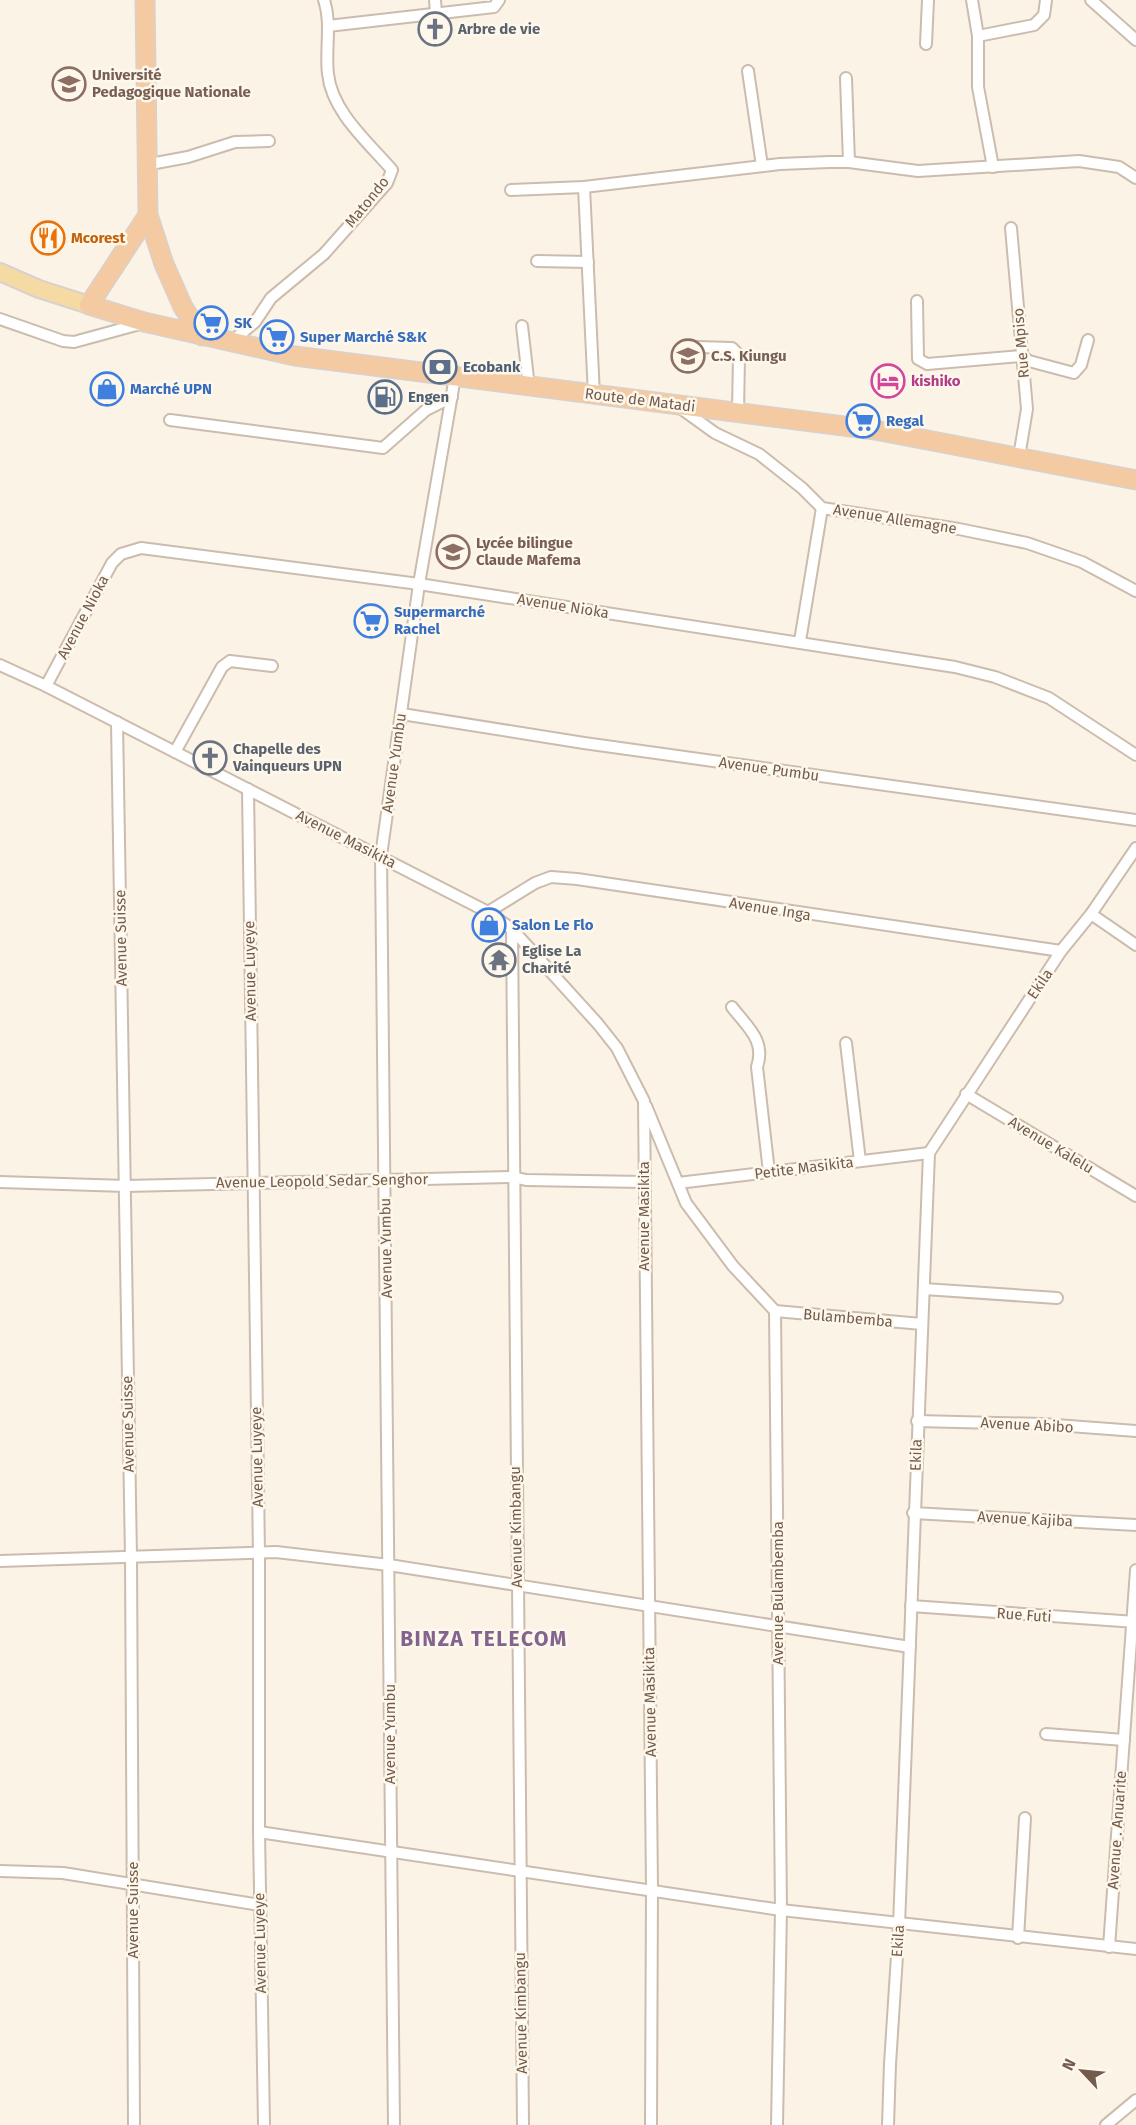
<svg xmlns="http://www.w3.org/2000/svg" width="1136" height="2125" font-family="'Fira Sans',sans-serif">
	<rect width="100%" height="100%" fill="#fbf4e6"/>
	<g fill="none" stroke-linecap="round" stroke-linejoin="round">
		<g stroke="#ccbcad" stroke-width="14">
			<g id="minor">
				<polyline points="435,0 436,13"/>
				<polyline points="972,0 978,36 978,87 993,167"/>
				<polyline points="1091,0 1136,40"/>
				<polyline points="328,26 494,7 499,0"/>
				<polyline points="978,36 1034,25 1044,15 1046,0"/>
				<polyline points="926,44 928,0"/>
				<polyline points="748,71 762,166"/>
				<polyline points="846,78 849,162"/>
				<polyline points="145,165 188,157 235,142 269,141"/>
				<polyline points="584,187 594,395"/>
				<polyline points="511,190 584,187 780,164 829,162 849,162 918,171 1079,161 1119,167 1136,178"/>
				<polyline points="1011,228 1027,409 1019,457"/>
				<polyline points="537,261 588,262"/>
				<polyline points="917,301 918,359 927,364 1022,356 1029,361 1074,373 1081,365 1088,340"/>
				<polyline points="0,319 63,341 74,342 140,324"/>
				<polyline points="522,326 529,387"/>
				<path d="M231,342L255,322L271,298L324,254L387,183L392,170C368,142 332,112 328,74C325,50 332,24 324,0"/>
				<polyline points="697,347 732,348 739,355 738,413"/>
				<polyline points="679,407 715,433 759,454 802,488 822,508 959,529 1027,543 1082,562 1136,591"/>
				<polyline points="170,420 383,448 426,410 452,397"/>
				<polyline points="800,641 822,508"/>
				<polyline points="0,665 46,686 488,912 512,929 598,1024 617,1048 644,1101 652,1889 651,2125"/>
				<polyline points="46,686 112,563 121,554 141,548 419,584 955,667 995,677 1049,698 1136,755"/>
				<polyline points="402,714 584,743 1136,820"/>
				<polyline points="117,722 131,1558 134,2125"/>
				<polyline points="175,752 222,667 230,661 272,666"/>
				<polyline points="248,789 259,1555 259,1832 264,2125"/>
				<polyline points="488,912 535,883 551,877 577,879 1061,951"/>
				<polyline points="1091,914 1136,945"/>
				<polyline points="512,929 523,2125"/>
				<path d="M732,1007C747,1027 766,1040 757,1067L769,1172"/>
				<polyline points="846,1043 860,1161"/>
				<polyline points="966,1094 1136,1196"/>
				<polyline points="646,1106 686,1203 733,1266 775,1311 781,1910 777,2125"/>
				<polyline points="0,1182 126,1186 513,1177 526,1180 643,1182"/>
				<polyline points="678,1183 929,1153"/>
				<polyline points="924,1289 1057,1298"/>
				<polyline points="775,1311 922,1324"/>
				<polyline points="917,1421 1043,1424 1136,1431"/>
				<polyline points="913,1513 1136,1525"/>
				<polyline points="0,1561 276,1552 389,1565 910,1647"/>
				<polyline points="911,1606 1136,1622"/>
				<polyline points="1046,1734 1124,1740"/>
				<polyline points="259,1832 781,1910 1136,1949"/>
				<polyline points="0,1871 63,1873 260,1905"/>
				<polyline points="1018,1938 1025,1818"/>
				<polyline points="1109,1947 1136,1570"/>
				<polyline points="394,2125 381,856 419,584 455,377"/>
				<polyline points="888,2125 890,2064 899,1925 929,1153 1061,951 1091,914 1136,848"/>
				<polyline points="1106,2125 1136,2100"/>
			</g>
		</g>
		<g stroke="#d8d1cd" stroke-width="20">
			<polyline id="primary" points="0,272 39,289 89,305"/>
		</g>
		<g stroke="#d8d1cd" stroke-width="21">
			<g id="trunk">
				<polyline points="145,0 148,215 164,264 183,307 202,336"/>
				<polyline points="148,215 89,305 144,322 295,356 875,430 1136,480"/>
			</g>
		</g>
		<use href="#minor" stroke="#fff" stroke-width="10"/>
		<use href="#primary" stroke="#f6daa3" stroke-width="16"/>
		<use href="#trunk" stroke="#f4caa2" stroke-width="18"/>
	</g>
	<defs>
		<g id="church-ring" transform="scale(1.725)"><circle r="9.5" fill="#fef8ec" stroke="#6b7280" stroke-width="1.5"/><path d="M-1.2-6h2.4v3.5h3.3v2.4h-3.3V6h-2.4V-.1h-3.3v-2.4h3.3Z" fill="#6b7280"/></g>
		<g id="university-ring" transform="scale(1.725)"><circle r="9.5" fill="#fef8ec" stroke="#8d6e63" stroke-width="1.5"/><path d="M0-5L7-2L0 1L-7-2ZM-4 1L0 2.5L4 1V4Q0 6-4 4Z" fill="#8d6e63"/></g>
		<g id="restaurant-ring" transform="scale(1.725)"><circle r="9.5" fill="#fef8ec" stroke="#e8710a" stroke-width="1.5"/><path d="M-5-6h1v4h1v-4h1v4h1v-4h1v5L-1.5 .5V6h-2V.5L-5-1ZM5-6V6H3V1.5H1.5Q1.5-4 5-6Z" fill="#e8710a"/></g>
		<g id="supermarket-ring" transform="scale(1.725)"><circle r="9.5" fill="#fef8ec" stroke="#3f7fe0" stroke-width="1.5"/><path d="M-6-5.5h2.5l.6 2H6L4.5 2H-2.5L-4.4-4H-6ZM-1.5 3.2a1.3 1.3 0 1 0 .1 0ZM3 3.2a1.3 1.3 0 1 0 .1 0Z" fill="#3f7fe0"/></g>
		<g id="school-ring" transform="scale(1.725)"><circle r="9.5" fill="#fef8ec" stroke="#8d6e63" stroke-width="1.5"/><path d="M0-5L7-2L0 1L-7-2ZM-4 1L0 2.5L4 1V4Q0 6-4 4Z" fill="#8d6e63"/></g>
		<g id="bank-ring" transform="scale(1.725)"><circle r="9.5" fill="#fef8ec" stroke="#5c6f8a" stroke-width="1.5"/><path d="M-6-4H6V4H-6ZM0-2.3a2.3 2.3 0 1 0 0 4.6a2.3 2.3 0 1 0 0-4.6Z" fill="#5c6f8a"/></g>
		<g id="hotel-ring" transform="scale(1.725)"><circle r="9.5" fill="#fef8ec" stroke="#d1479c" stroke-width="1.5"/><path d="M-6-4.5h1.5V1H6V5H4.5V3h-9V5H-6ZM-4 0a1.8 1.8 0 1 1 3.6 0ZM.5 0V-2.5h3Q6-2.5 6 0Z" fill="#d1479c"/></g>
		<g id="shop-ring" transform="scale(1.725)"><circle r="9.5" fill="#fef8ec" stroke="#3f7fe0" stroke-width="1.5"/><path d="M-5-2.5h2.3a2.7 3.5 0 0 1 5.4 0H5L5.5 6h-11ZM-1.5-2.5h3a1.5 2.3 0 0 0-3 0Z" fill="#3f7fe0"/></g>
		<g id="fuel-ring" transform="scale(1.725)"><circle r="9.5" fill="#fef8ec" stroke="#5c6f8a" stroke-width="1.5"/><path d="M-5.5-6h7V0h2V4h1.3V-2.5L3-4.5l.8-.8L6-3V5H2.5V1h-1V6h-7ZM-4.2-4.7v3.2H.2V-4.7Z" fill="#5c6f8a"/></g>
		<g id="temple-ring" transform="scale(1.725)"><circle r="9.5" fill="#fef8ec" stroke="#6b7280" stroke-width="1.5"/><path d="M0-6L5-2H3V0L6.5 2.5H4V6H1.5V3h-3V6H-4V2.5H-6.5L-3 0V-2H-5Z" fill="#6b7280"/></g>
	</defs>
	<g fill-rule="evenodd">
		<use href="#church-ring" x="435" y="29"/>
		<use href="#university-ring" x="69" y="84"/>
		<use href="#restaurant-ring" x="48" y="238"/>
		<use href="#supermarket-ring" x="211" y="323"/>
		<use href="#supermarket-ring" x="277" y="337"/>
		<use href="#school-ring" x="688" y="356"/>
		<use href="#bank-ring" x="440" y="367"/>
		<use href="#hotel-ring" x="888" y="381"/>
		<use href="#shop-ring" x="107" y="389"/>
		<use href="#fuel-ring" x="385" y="397"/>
		<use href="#supermarket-ring" x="863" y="421"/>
		<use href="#school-ring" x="453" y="552"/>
		<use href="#supermarket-ring" x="371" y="621"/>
		<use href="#church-ring" x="210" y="758"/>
		<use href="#shop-ring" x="489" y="925"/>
		<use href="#temple-ring" x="499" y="960"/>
	</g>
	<g text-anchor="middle" stroke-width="5" stroke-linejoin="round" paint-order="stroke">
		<g font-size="15" font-weight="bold" fill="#5b616d" stroke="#fef8ec" text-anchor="start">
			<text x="458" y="34">Arbre de vie</text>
			<text x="233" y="754">Chapelle des<tspan x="233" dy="17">Vainqueurs UPN</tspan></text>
			<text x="522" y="956">Eglise La<tspan x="522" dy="17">Charité</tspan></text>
		</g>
		<g font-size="15" font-weight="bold" fill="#785e54" stroke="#fef8ec" text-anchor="start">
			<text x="92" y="80">Université<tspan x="92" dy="17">Pedagogique Nationale</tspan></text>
			<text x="711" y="361">C.S. Kiungu</text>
			<text x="476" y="548">Lycée bilingue<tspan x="476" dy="17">Claude Mafema</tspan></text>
		</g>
		<g font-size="15" fill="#735c4c" stroke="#fef8ec">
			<text transform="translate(367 202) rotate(-51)" y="5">Matondo</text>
			<text transform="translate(1021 343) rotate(-95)" y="5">Rue Mpiso</text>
			<text transform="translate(640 400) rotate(7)" y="5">Route de Matadi</text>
			<text transform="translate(895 519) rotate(9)" y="5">Avenue Allemagne</text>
			<text transform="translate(563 606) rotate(9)" y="5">Avenue Nioka</text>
			<text transform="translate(83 617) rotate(-62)" y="5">Avenue Nioka</text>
			<text transform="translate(394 763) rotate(-82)" y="5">Avenue Yumbu</text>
			<text transform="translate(769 769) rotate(8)" y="5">Avenue Pumbu</text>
			<text transform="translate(346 839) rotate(27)" y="5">Avenue Masikita</text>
			<text transform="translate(770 909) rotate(9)" y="5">Avenue Inga</text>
			<text transform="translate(121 938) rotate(-91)" y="5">Avenue Suisse</text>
			<text transform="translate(250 971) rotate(-91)" y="5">Avenue Luyeye</text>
			<text transform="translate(1040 984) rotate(-56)" y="5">Ekila</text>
			<text transform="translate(1051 1145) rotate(31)" y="5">Avenue Kalelu</text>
			<text transform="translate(804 1168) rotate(-7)" y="5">Petite Masikita</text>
			<text transform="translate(322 1181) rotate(-1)" y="5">Avenue Leopold Sedar Senghor</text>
			<text transform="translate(644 1216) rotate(-90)" y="5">Avenue Masikita</text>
			<text transform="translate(386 1248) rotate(-91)" y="5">Avenue Yumbu</text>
			<text transform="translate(848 1318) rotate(5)" y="5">Bulambemba</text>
			<text transform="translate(128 1424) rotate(-91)" y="5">Avenue Suisse</text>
			<text transform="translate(1027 1425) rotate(3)" y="5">Avenue Abibo</text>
			<text transform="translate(916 1455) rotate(-88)" y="5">Ekila</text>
			<text transform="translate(257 1457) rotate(-91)" y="5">Avenue Luyeye</text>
			<text transform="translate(1025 1519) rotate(3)" y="5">Avenue Kajiba</text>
			<text transform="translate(516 1527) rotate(-91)" y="5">Avenue Kimbangu</text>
			<text transform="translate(778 1593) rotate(-90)" y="5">Avenue Bulambemba</text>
			<text transform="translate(1024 1615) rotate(4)" y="5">Rue Futi</text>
			<text transform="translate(650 1702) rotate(-91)" y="5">Avenue Masikita</text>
			<text transform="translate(390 1734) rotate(-90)" y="5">Avenue Yumbu</text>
			<text transform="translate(1117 1830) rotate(-86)" y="5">Avenue . Anuarite</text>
			<text transform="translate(133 1910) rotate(-90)" y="5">Avenue Suisse</text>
			<text transform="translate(898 1941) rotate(-86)" y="5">Ekila</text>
			<text transform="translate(260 1943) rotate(-91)" y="5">Avenue Luyeye</text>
			<text transform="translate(521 2013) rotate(-91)" y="5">Avenue Kimbangu</text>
		</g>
		<g font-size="15" font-weight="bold" fill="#c56008" stroke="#fef8ec" text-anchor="start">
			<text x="71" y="243">Mcorest</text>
		</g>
		<g font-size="15" font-weight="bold" fill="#366cbe" stroke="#fef8ec" text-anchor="start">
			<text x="234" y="328">SK</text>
			<text x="300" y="342">Super Marché S&amp;K</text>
			<text x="130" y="394">Marché UPN</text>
			<text x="886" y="426">Regal</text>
			<text x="394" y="617">Supermarché<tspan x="394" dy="17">Rachel</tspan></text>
			<text x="512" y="930">Salon Le Flo</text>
		</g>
		<g font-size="15" font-weight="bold" fill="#4e5e75" stroke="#fef8ec" text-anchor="start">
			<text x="463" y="372">Ecobank</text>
			<text x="408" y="402">Engen</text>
		</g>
		<g font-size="15" font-weight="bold" fill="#b23c85" stroke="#fef8ec" text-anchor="start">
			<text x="911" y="386">kishiko</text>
		</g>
		<g font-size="21" font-weight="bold" letter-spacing="1.5" fill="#83648f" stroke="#fef8ec">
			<text x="484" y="1646">BINZA TELECOM</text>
		</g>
	</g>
	<g transform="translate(1082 2071) rotate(296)" stroke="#fef8ec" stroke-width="4.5" paint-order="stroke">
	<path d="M0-4.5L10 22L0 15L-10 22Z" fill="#735c4c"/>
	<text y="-9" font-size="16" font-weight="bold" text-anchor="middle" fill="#735c4c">N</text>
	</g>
</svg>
